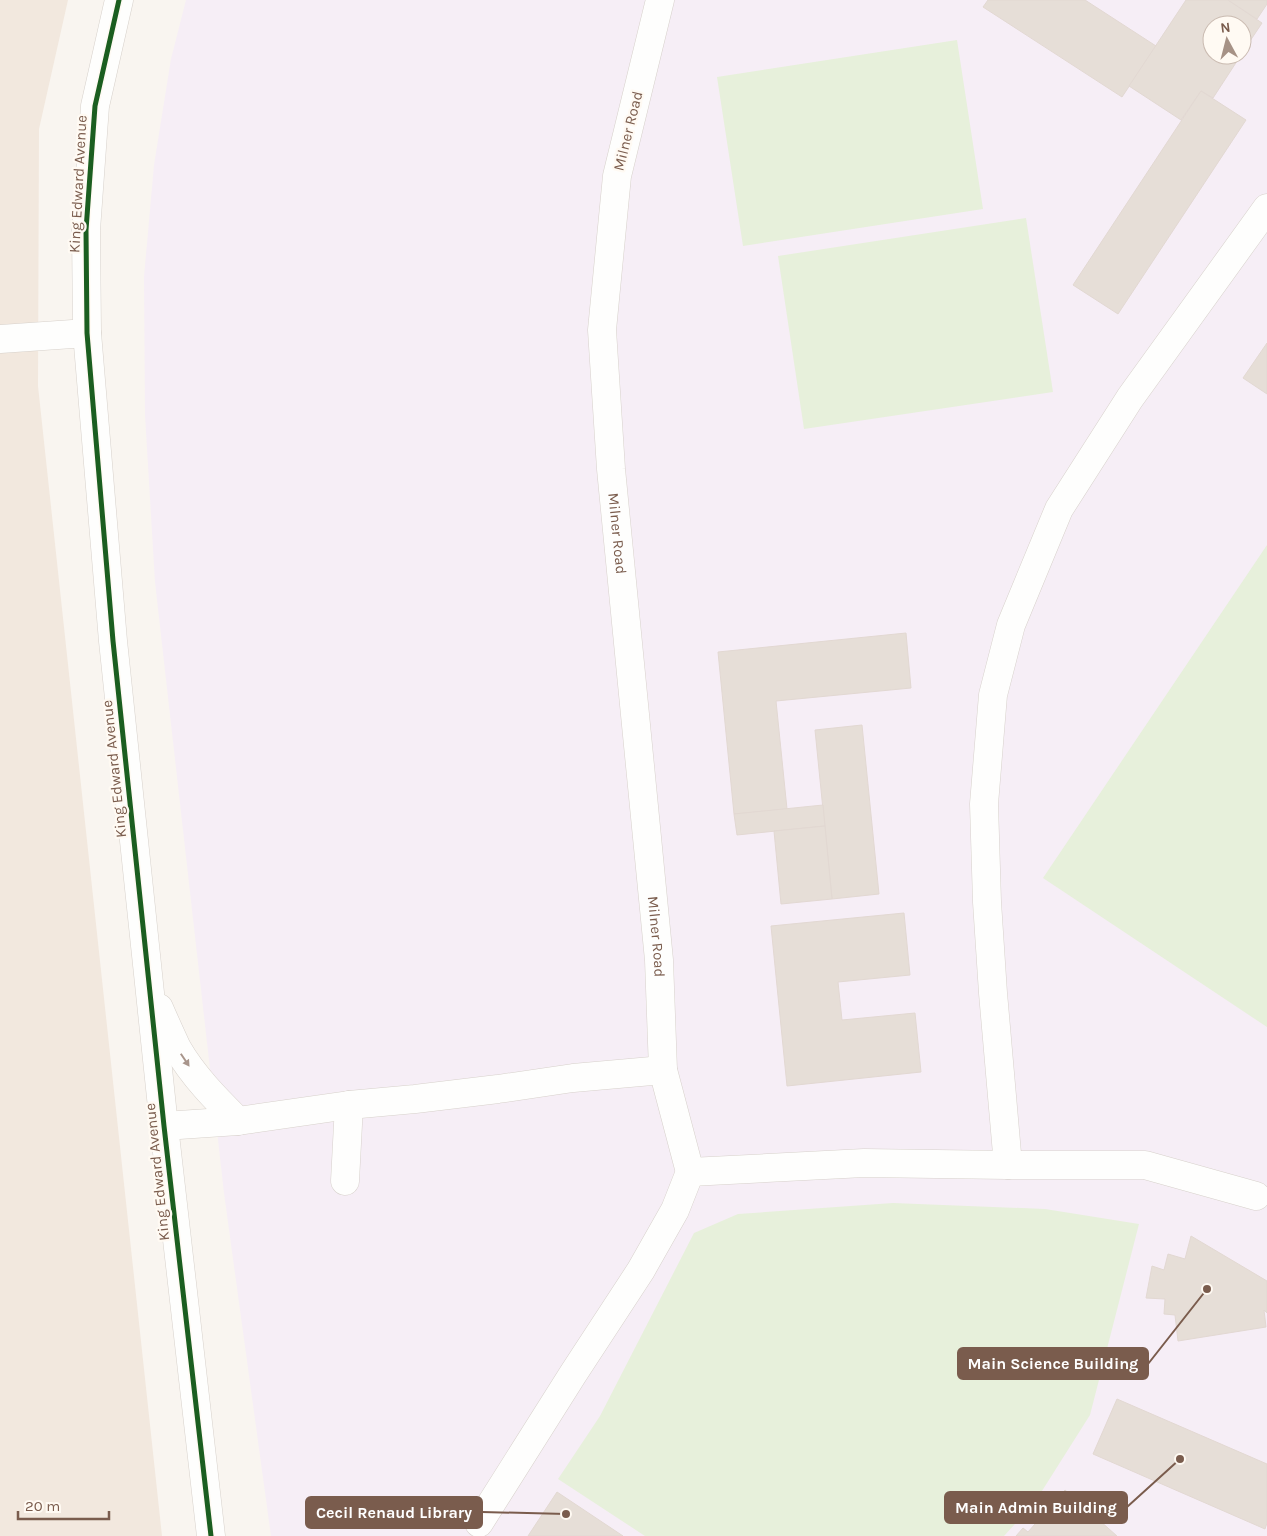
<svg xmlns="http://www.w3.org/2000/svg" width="1267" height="1536" font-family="Karla,sans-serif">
	<rect width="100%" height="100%" fill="#f9f5f0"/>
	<polygon fill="#f2e8de" points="0,0 68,0 39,129 38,386 162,1536 0,1536"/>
	<path fill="#f6eef6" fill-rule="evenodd" d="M186,0H1267V1536H271L224,1193L155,582L145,415L144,277L154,165L171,59ZM1212,25H1242V55H1212Z"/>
	<g fill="#e7f0db">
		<polygon points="957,40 983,209 743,246 717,77"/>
		<polygon points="1026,218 1053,392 804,429 778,256"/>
		<polygon points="1267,545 1267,1027 1043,878"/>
		<polygon points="893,1203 1045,1209 1139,1224 1090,1415 1035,1502 1004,1536 645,1536 558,1479 600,1416 694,1233 738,1214"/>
	</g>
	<g fill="#e6ded7" stroke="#e2d8d2">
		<polygon points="988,0 1085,0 1156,46 1122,97 983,7"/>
		<polygon points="1186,0 1228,0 1262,23 1242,53 1242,25 1212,25 1212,55 1241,55 1213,98 1201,91 1181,120 1129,86"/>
		<polygon points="1228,0 1267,0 1267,4 1257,19"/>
		<polygon points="1201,91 1246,120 1118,314 1073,285"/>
		<polygon points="1267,343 1267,394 1243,378"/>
		<polygon points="906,633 911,688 776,701 787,809 734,814 718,652"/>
		<polygon points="862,725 879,894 832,899 815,730"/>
		<polygon points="823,805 825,826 737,835 734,814"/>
		<polygon points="825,826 832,899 781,904 774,831"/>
		<polygon points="904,913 910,975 838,982 842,1020 915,1013 921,1072 787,1086 771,926"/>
		<polygon points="1191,1236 1267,1281 1267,1313 1264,1310 1266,1327 1178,1341 1175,1315 1164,1314 1165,1299 1146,1298 1152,1266 1164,1270 1168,1254 1185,1259"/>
		<polygon points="1117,1399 1267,1464 1267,1523 1265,1529 1093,1454"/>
		<polygon points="1065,1490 1117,1536 1016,1536 1023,1528 1028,1532"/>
		<polygon points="557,1492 623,1536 528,1536"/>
	</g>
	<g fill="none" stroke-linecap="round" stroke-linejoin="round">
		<g stroke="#d7d1cb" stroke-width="29">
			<g id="minor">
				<polyline points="119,0 95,106 86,230 87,333 113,641 164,1126 211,1536"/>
				<path id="s1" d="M660,0L617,176L602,330L611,469L659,960L663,1070L690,1172L864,1163L1008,1165H1145L1256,1196"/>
				<polyline points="0,339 87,333"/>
				<path d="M159,1008C165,1022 171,1035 177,1048C193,1076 216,1099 238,1121"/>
				<polyline points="164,1126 238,1121 349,1105 415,1099 498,1089 573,1078 663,1070"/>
				<polyline points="1008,1165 993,993 987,902 984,804 993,695 1011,625 1059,509 1130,398 1267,208"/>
				<polyline points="345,1181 349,1105"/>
				<polyline points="479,1523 573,1374 641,1270 675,1210 690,1172"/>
			</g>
		</g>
		<use href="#minor" stroke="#fefefd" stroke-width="28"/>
		<g stroke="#fffaf3" stroke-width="8">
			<polyline id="cycleway" points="119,0 95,106 86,230 87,333 113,641 164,1126 211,1536"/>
		</g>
		<use href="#cycleway" stroke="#1b5e20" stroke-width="5"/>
	</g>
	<defs><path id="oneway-solid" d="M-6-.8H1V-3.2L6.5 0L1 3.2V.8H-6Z" transform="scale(1.25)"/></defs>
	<use fill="#a8958b" href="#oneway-solid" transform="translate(185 1060) rotate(56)"/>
	<g text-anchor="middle" stroke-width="4.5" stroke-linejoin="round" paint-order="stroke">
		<g font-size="15" fill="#7a5c4d" stroke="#fffaf3">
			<text transform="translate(628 131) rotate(-76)" y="5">Milner Road</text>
			<text transform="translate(78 184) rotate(-87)" y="5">King Edward Avenue</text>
			<text dy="5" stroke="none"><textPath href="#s1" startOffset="540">Milner Road</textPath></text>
			<text transform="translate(114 769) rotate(-96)" y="5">King Edward Avenue</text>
			<text dy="5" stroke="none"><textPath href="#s1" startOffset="945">Milner Road</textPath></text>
			<text transform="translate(157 1172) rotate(-96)" y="5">King Edward Avenue</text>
		</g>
	</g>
	<path fill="none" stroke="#7a5c4d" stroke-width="2" d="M1207 1289L1148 1364M1180 1459L1127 1507M566 1514L482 1512"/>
	<g fill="#7a5c4d" stroke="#fffaf3" stroke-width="2">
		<circle cx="1207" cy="1289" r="5"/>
		<circle cx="1180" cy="1459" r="5"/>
		<circle cx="566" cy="1514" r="5"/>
	</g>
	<g fill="#7a5c4d" stroke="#7a5c4d" stroke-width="2">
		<rect x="958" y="1348" width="190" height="31" rx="5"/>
		<rect x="945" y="1492" width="182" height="31" rx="5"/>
		<rect x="306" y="1497" width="176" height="31" rx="5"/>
	</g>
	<g font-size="16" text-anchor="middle" font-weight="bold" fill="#fff">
		<text x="1053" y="1369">Main Science Building</text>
		<text x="1036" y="1513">Main Admin Building</text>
		<text x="394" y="1518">Cecil Renaud Library</text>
	</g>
	<g transform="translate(1227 40) rotate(353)"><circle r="24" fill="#fffaf3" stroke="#cabbb1"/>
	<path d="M0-4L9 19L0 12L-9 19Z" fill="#a69286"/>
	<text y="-8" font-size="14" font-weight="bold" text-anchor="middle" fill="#7a5c4d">N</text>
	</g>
	<path d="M18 1511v8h91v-8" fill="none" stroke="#7a5c4d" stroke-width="2.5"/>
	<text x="25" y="1511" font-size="15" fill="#7a5c4d" stroke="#fffaf3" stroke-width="4" paint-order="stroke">20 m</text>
</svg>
